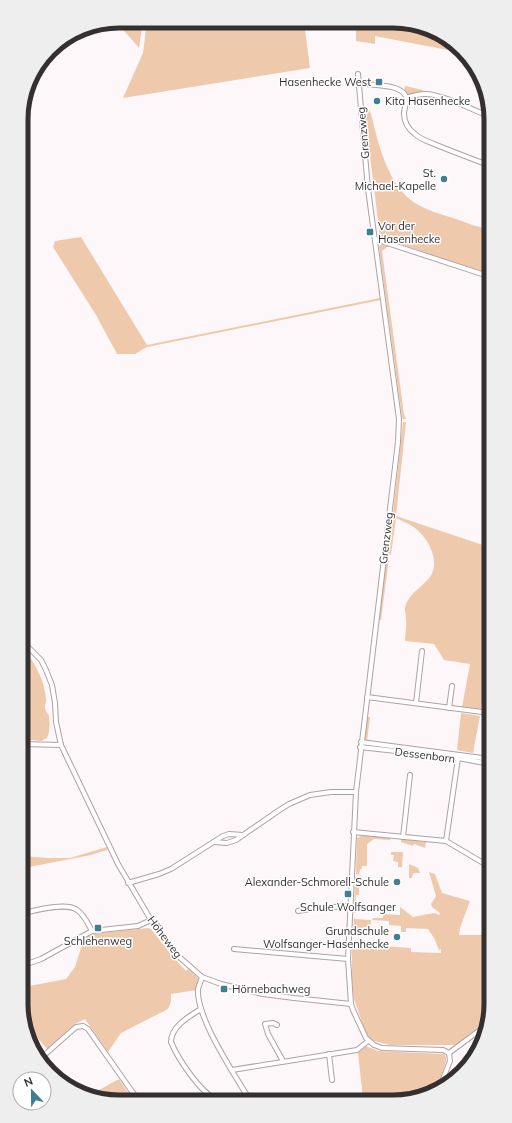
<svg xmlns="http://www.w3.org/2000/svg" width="512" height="1123" font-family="Mulish,sans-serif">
	<rect width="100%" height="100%" fill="#fef7f9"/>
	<g fill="#efc9ac">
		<polygon points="121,21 143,21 139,48 120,26"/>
		<polygon points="147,21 304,22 310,68 123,98 143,53"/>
		<polygon points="356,22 412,23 458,46 466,58 460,59 458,52 375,36 375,44 356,41"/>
		<polygon points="405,86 423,90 423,91 410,95 404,91"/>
		<path d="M364,108L369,110L371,114C378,143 388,186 415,203C426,210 440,214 453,218C463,221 477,228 488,228V274L380,237Z"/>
		<polygon points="81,237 147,345 380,298 381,300 147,347 135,354 117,354 96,315 53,247 55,241"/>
		<polygon points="383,244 389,246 382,251 404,414 406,419 403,419 402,417 379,247 380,245"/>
		<path d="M403,422H406L396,516L489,547L490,656L481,709L462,707L470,664L444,660L434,644L405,641C405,634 407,627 406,620C406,612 403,609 407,602C412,592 423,586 430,577C441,561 428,538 415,528C410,524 402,521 396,518L391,555L387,554L392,516L395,518L396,517L393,514Z"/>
		<polygon points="387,556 389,558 381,620 378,620"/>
		<path d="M23,648C34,661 45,681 46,699C47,702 44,704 45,708C45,711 48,713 49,716C50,723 50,732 47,738L41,741L23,739Z"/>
		<polygon points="461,713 480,716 473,753 457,750"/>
		<polygon points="366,717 370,717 367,742 364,740"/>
		<polygon points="363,835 390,838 390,840 374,839 367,844 367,866 362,866 362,868 360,870 359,875 356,874 357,838"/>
		<polygon points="401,839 426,842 425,848 414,844 413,846 401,842"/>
		<polygon points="107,847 107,850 91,855 24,868 24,856 48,858 70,858"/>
		<polygon points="391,852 403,852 402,867 398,867 398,862 393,861 394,855 391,855"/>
		<polygon points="409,864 418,868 420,873 413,873 412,878 409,878"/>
		<polygon points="429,872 435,874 442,893 470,901 460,928 459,935 491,935 491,1010 489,1019 455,1045 390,1045 374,1041 369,1037 365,1031 354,999 352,981 352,944 411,948 411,952 441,953 441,949 439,950 434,938 428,929 406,928 406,932 401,932 401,926 389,925 389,921 372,920 373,918 383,918 383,914 400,915 400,907 413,917 434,913 439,915 440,913 432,907 431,904 436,896"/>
		<polygon points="355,883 359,883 359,895 356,895 355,912 358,913 354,913"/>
		<polygon points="354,917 355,919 371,920 370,927 363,927 363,930 353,929"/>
		<polygon points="148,928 151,929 173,957 186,971 188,969 198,978 197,990 171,994 171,1002 168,1009 121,1033 108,1052 85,1019 75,1024 47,1049 35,1035 24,993 24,987 66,979 75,967 84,938 93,934"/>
		<polygon points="366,1046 378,1051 444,1054 446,1057 446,1062 437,1087 418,1099 363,1099 358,1053"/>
		<polygon points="119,1079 133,1100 100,1100 90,1095"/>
	</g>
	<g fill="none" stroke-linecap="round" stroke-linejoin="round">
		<g stroke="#b0a0a3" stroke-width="6">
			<g id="minor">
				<polyline points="358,74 368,189 399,419 398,442 356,792 348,959 351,1004 353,1010 366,1038 374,1045 382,1048 443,1050 449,1053"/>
				<path d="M359,83C370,85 386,85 395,88C412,94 405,102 404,113C404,122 408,129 415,134C420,139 427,141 434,144C451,151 470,158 488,165"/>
				<path d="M406,98C412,96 419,94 425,94C442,94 471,109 488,116"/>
				<polyline points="375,239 488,276"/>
				<polyline points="23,642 41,660 46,670 52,685 55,703 56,722 61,745 118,864 151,920 177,955 202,977 221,984 263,994 294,998 351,1004"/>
				<polyline points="367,697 490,713"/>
				<polyline points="416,703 422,651"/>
				<polyline points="449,708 452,686"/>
				<polyline points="361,742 490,759"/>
				<polyline points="23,744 61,745"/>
				<polyline points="360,747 458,758 490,764"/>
				<polyline points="353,832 446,841 490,867"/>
				<polyline points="403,837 410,775"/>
				<polyline points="446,841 458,758"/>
				<polyline points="214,842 227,843 236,840 278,811 289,804 310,795 331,792 356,792"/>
				<polyline points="128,883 159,874 171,869 223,836 229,834 243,835"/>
				<polyline points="298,911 315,908 350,906"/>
				<path d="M24,913C37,910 67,902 77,910C84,914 88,924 92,931"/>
				<polyline points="234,949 348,959"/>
				<polyline points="24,965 41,959 92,931 138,926 151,920"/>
				<path d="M202,977C201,981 199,985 198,989C196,1018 234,1073 249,1099"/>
				<path d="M201,1009C190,1016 171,1026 171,1042C178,1059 200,1092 217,1100"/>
				<polyline points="277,1025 273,1023 265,1024 268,1034 283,1061"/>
				<polyline points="449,1053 488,1024"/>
				<polyline points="329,1054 332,1080"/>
				<polyline points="42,1057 76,1027 83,1026 88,1029 138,1100"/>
				<polyline points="232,1070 357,1050 368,1041"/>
				<polyline points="441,1084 450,1061 449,1053"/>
				<polyline points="238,1099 247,1095"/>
			</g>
		</g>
		<use href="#minor" stroke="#fff" stroke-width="4"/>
	</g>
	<g fill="#3f7e93" stroke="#fff" stroke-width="1.5">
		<rect x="375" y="78" width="8" height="8" rx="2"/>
		<circle cx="377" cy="101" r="4"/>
		<circle cx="444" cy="179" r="4"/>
		<rect x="366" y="228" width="8" height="8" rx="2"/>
		<circle cx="397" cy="882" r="4"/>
		<rect x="344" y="890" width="8" height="8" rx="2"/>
		<rect x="94" y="924" width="8" height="8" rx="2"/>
		<circle cx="397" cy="937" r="4"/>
		<rect x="220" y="985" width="8" height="8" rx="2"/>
	</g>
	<g text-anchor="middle" stroke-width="3" stroke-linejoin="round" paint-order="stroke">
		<g font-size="11" fill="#352f30" stroke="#fff" text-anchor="end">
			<text x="371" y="86">Hasenhecke West</text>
			<text x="385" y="105" text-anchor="start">Kita Hasenhecke</text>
			<text x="436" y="177">St.<tspan x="436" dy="13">Michael-Kapelle</tspan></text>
			<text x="378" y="230" text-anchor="start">Vor der<tspan x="378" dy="13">Hasenhecke</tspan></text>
			<text x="389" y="886">Alexander-Schmorell-Schule</text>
			<text x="348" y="911" text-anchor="middle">Schule Wolfsanger</text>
			<text x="389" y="935">Grundschule<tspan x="389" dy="13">Wolfsanger-Hasenhecke</tspan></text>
			<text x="98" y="945" text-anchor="middle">Schlehenweg</text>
			<text x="232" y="993" text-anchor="start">Hörnebachweg</text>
		</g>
		<g font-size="11" fill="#352f30" stroke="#fff">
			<text transform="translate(363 133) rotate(-95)" y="4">Grenzweg</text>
			<text transform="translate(386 538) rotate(-83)" y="4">Grenzweg</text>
			<text transform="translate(425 755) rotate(7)" y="4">Dessenborn</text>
			<text transform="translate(165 937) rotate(53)" y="4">Höheweg</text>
		</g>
	</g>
	<path d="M0 0H512V1123H0ZM119 28H393A91 91 0 0 1 484 119V1004A91 91 0 0 1 393 1095H119A91 91 0 0 1 28 1004V119A91 91 0 0 1 119 28Z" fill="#efeeee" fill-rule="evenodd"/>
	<path fill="none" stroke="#352f30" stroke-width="5" d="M119 28H393A91 91 0 0 1 484 119V1004A91 91 0 0 1 393 1095H119A91 91 0 0 1 28 1004V119A91 91 0 0 1 119 28Z"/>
	<g transform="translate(32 1091) rotate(338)"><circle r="19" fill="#ffffff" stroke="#aeacac"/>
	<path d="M0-3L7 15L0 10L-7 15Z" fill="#3f7e93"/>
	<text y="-6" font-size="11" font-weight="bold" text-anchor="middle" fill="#352f30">N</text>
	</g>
</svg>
